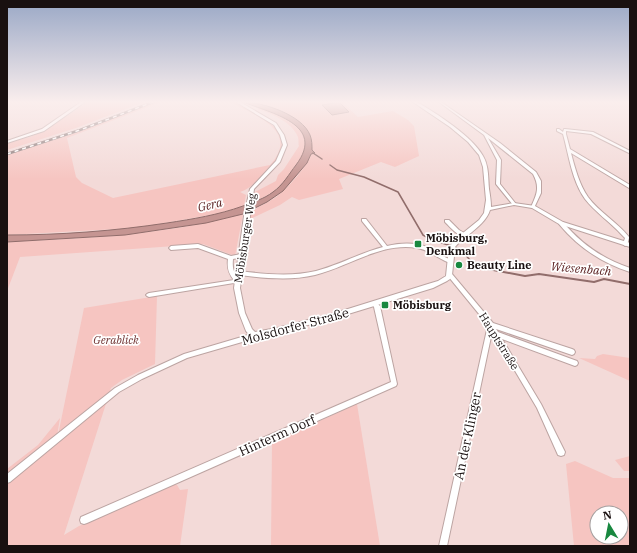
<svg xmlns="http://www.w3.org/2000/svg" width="637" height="553" font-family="'IBM Plex Serif',serif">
	<rect width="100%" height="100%" fill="#f3dad8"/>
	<g fill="#f6c5c1" fill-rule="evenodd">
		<polygon points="88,102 144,102 76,128 7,150 7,143 30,137 46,130"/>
		<path d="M154,102H161L67,138L76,177L82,183L113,198L270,165C301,131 255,116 231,102H235C260,119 307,132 269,169C259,178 252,188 240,192L246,195L244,206L216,214L136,228L7,235V155L81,131Z"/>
		<path d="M254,102H342L358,117L393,111L408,120L414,126L419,156L395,167L381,162L339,179L343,189L299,200L292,197L280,205L250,219L252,211C260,206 269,202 276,197C288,188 309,165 312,151L297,120L280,111Z"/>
		<path d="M259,107C276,113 311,125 305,150C303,157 296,164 292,170C278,190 273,193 252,203L253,193L276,181L278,175L284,169L299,146C298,144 299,140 298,137C292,122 271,113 257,109Z"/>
		<path d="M243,214L235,256L203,244L20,257L7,291V242C86,238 166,235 243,214Z"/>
		<polygon points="157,296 155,364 122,380 111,388 64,535 79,526 173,485 177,485 180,490 188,489 180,546 7,546 7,484 56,445 84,308"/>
		<polygon points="603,354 630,358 630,381 579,358 595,359 597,356"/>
		<polygon points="357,404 380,546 271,546 272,442"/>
		<polygon points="60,418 57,436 7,474 7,469 38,445"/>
		<polygon points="630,456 630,471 624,471 615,460"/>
		<path d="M575,461L613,478H630V546H574L566,464ZM597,513H621V537H597Z"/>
	</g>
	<g fill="#c59592" stroke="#916d6b">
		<path d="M243,102C263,102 302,115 310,135C312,140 312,145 312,150L315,153L311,154L307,163L283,191L267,202L243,214L206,223L125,235L7,242V235C60,235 114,231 167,223C193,219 218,215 243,206C253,202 264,199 273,192C283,185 289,174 296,165C327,124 270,113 243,102Z"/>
		<polygon points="339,102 349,112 332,115 322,105"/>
	</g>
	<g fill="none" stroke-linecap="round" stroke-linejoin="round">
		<g stroke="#916d6b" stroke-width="1.5">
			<polyline points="313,153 322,159"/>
			<polyline points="330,165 337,170 364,177 398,192 423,235 430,239 460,249 470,260 484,267"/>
		</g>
		<polyline stroke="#916d6b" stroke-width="2" points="482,266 488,269 525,276 539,274 594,282 604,279 630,284"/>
		<g stroke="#bca4a2" stroke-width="2">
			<g id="minor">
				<path d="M439,102H441L500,143L536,172L541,181V193L534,208H533L531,207C537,194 540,187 533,174L488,138L501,160L500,184L516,204L514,205H513L496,184L497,160L484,135Z"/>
				<path d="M557,129H559L563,132L564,129H565L593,132L630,151V153H629L591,134L566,131V134L570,149L630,185V188H629L571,153C575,168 579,184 588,197C599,212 617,222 629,237V238L627,245L625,246L623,244L625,238L621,234C610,222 595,212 585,199C572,181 569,156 563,134L557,131Z"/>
				<path d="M362,219H366L387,246C400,243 416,242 429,248C436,252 443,257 452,260V261L450,263C439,259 427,249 417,248C381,242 348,267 315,275C290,281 264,278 239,275L237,273L239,271C264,274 291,277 316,271C339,265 360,253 383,247L362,221Z"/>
				<path d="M445,220H449L459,230L466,234V236C457,236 451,228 445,222Z"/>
				<path d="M559,222H563C581,244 603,259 630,268V272C602,263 578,247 559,224Z"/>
				<path d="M198,244L231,256L241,254L243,255V257L233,259C232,270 234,273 241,281L240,282L149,297L147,296L146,295L147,294L149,293L234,280C228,273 227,267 228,259L198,248L171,250L169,248L171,246Z"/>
				<polygon points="450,273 452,274 493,323 572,349 574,350 575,352 574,354 572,355 496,329 498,332 577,361 578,363 577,365 575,366 502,339 541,404 565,452 564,455 561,456 558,455 537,408 492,332 447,546 439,546 488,325 448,276 448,275"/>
				<polygon points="375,302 377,303 380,306 397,384 396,386 87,523 84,524 81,523 80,520 81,517 391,382 374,307 372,304 373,303"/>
				<polygon points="253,333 255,333 256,335 255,337 249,340 187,358 142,379 119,392 10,482 7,483 7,474 115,388 138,375 184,354 245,336"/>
			</g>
		</g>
		<g stroke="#bca4a2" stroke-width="2">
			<g id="tertiary">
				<polygon points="81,102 85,102 44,131 7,143 7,141 42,129"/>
				<path d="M236,102H240L276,123L284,135L287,145L280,162L254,189L250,216L240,288L245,313L252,329L255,332L277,328L335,313L428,284L438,281L446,276L449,247L458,237L479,220L484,213L486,200L483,167L479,155L468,142L450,127L413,102H417C436,113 473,137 483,156C489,166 488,178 489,189C490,195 491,201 491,207L514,203L535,206L563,222L630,243V247L559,224L532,208L514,205L490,210C485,226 465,235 455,247L452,275L450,279L447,281L433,288L335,318L258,338L251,337L246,331L239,313L234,288L244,216L250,189L276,161L283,145L280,135L274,125Z"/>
			</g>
		</g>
		<use href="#minor" fill="#fff" fill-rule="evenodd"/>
		<use href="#tertiary" fill="#fff" fill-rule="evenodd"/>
		<g stroke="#837271" stroke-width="2.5">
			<polyline id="rail" points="7,154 80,130 153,102"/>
		</g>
		<use href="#rail" stroke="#fff" stroke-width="1.5" stroke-dasharray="4" stroke-linecap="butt"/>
	</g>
	<linearGradient id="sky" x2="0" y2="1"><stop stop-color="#9aa8c6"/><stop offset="0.57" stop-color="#faeeed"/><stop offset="1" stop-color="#faeeed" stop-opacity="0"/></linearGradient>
	<rect width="637" height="179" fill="url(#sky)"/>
	<g fill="#188840" stroke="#fff" stroke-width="1.5">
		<rect x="414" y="240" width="8" height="8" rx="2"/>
		<circle cx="459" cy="265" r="4"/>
		<rect x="381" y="301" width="8" height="8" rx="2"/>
	</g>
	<g text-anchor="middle" stroke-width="3.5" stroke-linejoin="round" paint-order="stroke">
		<g font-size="11" fill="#191010" stroke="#fff">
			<text transform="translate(245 238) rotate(-81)" y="4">Möbisburger Weg</text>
			<text transform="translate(499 341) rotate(58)" y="4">Hauptstraße</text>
		</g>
		<g font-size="11" font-weight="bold" fill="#191010" stroke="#fff" text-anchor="start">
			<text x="426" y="242">Möbisburg,<tspan x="426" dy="13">Denkmal</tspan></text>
			<text x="467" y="269">Beauty Line</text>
			<text x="393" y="309">Möbisburg</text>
		</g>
		<g font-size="11" font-style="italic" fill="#6d2f2e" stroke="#fff">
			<text x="116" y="344">Gerablick</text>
		</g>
		<g font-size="12" font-style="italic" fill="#571c1c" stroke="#fff">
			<text transform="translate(210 205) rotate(-13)" y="4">Gera</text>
			<text transform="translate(581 269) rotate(5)" y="4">Wiesenbach</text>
		</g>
		<g font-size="13" fill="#191010" stroke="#fff">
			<text transform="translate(295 326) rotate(-15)" y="5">Molsdorfer Straße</text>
			<text transform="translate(277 435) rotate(-24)" y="5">Hinterm Dorf</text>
			<text transform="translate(467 436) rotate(-78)" y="5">An der Klinger</text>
		</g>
	</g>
	<rect width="637" height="553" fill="none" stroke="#191010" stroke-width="16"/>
	<g transform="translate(609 525) rotate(350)"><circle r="19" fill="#ffffff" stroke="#a39f9f"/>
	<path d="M0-3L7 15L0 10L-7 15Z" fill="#188840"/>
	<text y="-6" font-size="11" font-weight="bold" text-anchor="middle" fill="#191010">N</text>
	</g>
</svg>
